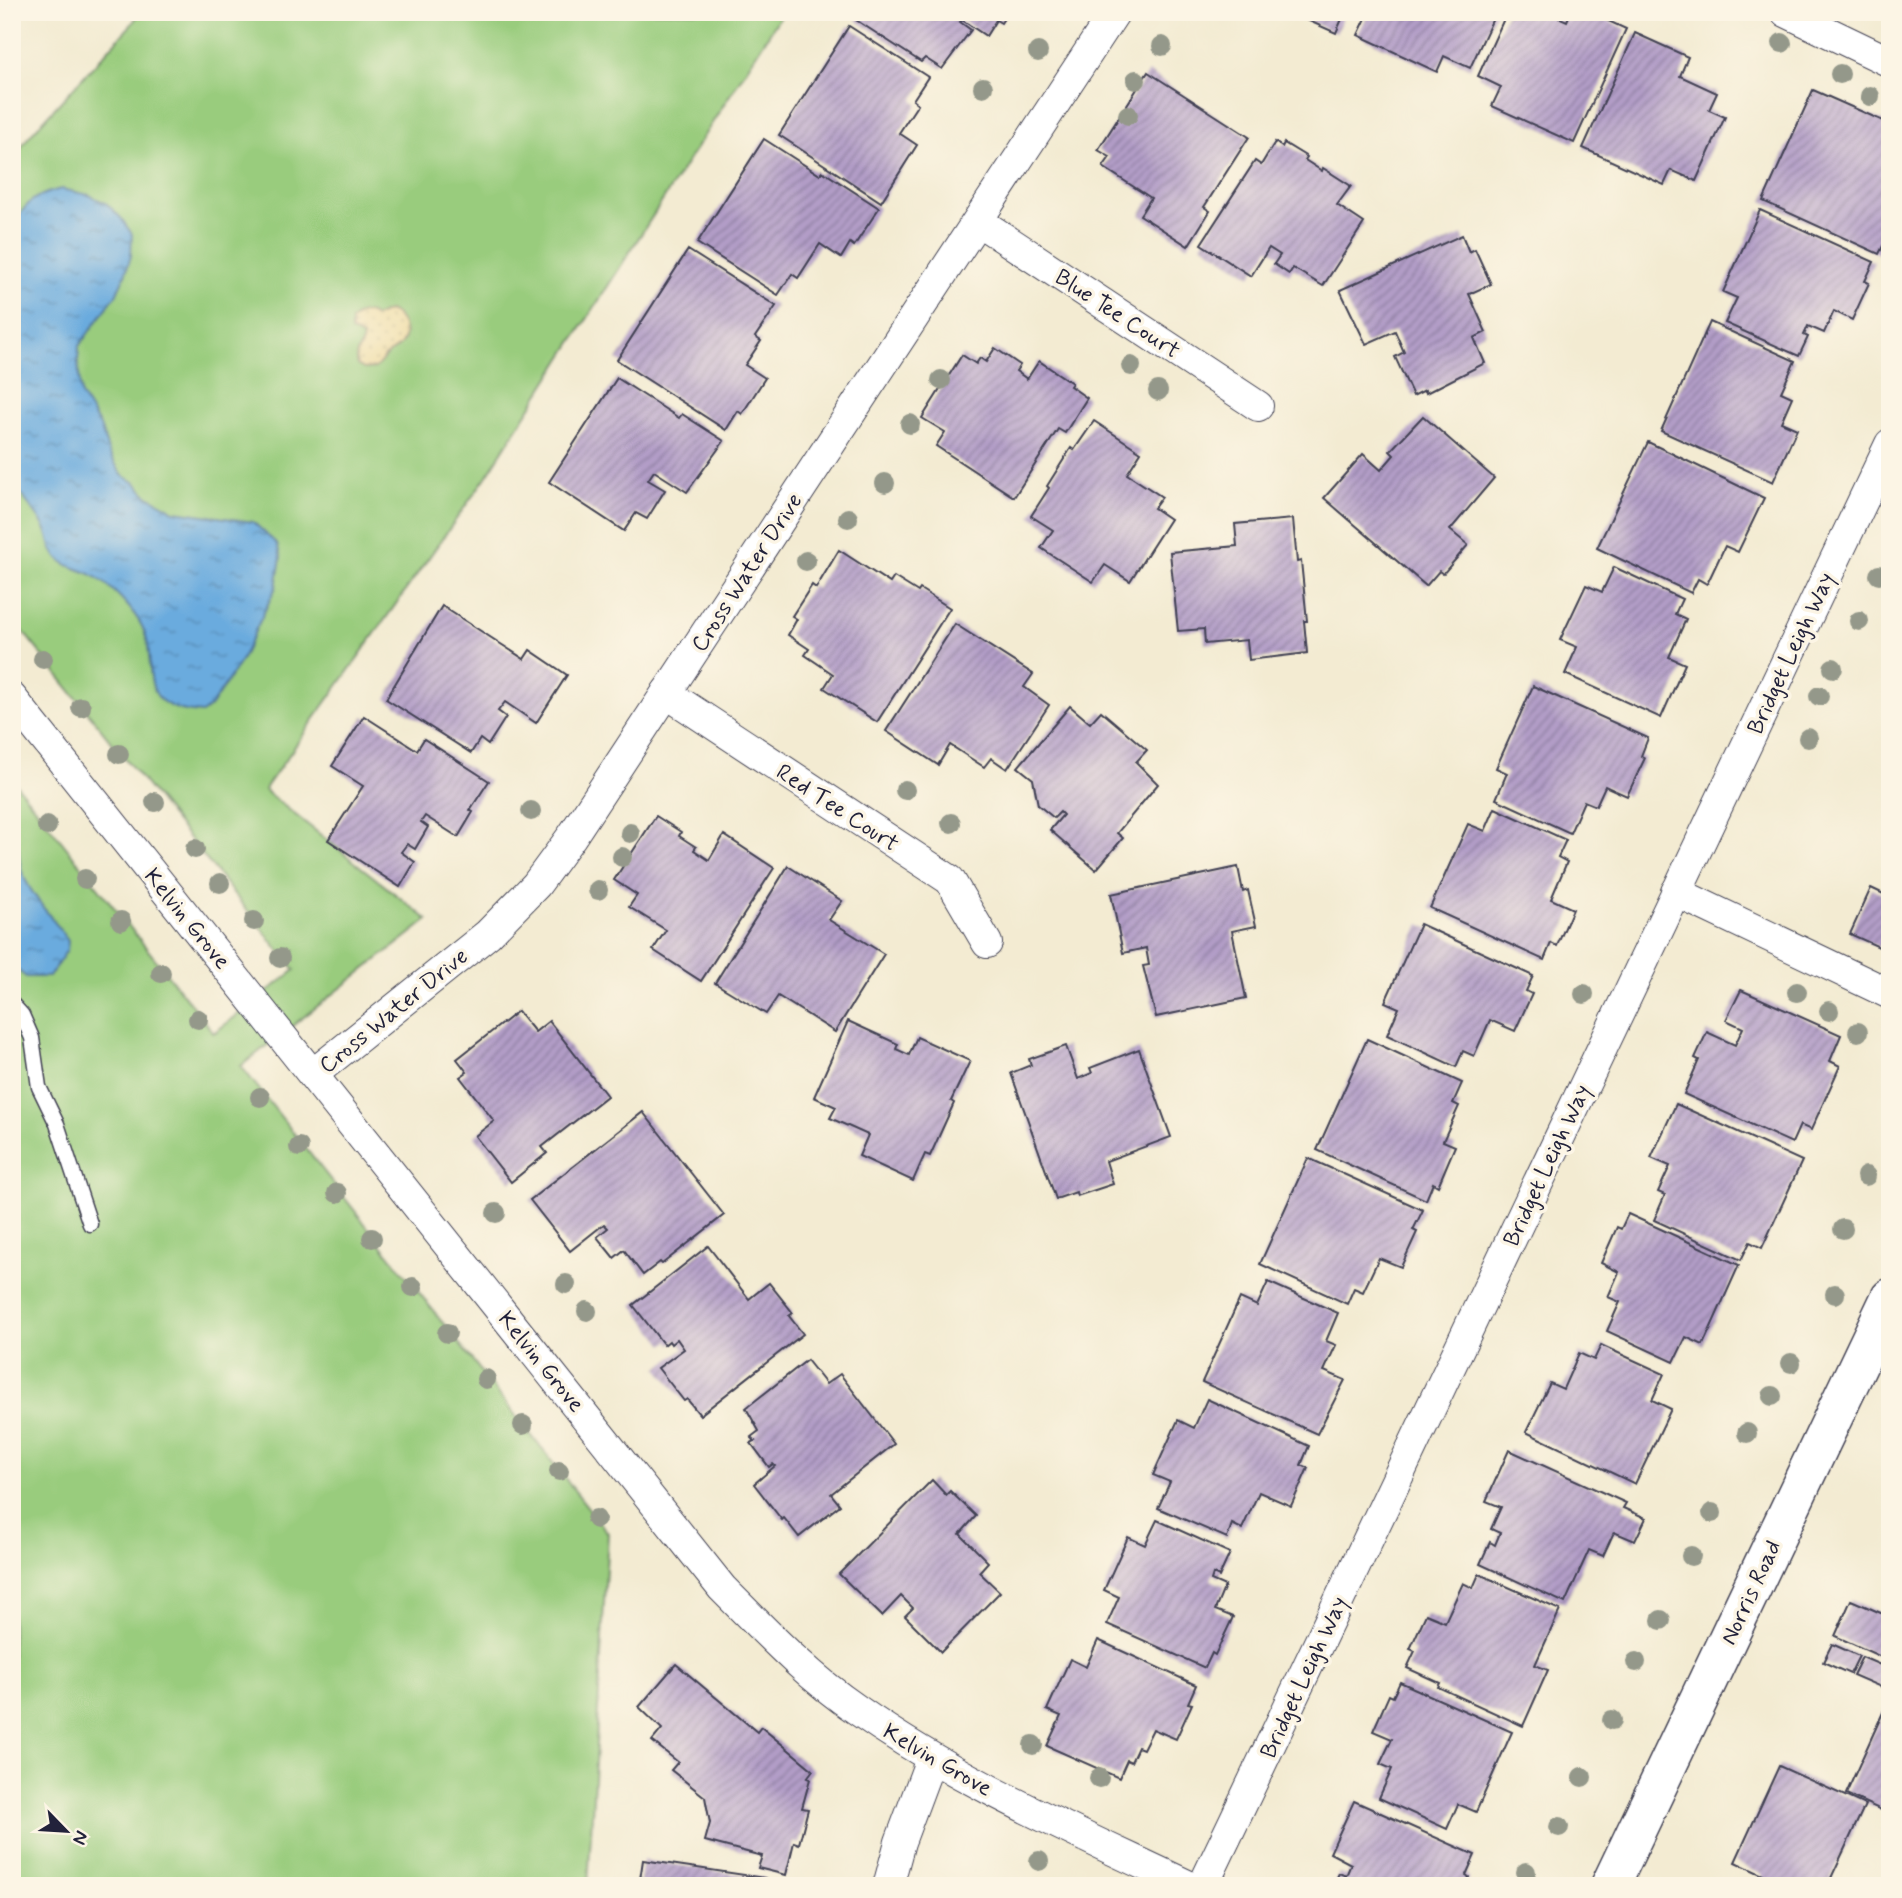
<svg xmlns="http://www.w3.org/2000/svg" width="1902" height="1898" font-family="Mynerve,sans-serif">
	<defs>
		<pattern id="sand-dots" width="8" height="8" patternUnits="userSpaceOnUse" patternTransform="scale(1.75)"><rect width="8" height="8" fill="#eeda9e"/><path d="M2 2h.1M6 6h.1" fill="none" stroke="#ccbb89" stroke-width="1.8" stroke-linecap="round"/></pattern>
		<pattern id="water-ripples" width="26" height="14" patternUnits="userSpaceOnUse" patternTransform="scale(1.75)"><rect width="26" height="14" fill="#6aabde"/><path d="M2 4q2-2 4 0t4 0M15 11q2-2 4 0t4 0" fill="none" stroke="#578bb5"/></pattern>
		<pattern id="building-hatch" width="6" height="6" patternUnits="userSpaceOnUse" patternTransform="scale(1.75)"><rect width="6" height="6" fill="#b29dc7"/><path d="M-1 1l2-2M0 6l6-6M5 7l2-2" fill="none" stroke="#9080a3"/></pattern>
	</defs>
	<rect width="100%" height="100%" fill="#fcf5e5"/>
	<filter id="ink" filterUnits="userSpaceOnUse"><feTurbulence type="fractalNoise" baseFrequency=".0143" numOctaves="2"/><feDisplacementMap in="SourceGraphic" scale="14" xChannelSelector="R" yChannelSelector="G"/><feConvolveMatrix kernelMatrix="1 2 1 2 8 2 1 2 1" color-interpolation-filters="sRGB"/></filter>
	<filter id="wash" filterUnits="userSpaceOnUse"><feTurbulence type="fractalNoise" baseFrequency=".00686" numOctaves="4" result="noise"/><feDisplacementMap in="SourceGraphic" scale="28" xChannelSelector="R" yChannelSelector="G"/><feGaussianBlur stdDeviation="1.57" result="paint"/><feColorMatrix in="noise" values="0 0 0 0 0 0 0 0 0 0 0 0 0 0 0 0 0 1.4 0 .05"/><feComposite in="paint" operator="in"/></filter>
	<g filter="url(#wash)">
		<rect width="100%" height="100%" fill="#f3ebd2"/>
		<polygon fill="#99cc7d" stroke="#5e775c" stroke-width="2" points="140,12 783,12 486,477 264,790 428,920 241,1066 608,1533 588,1886 12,1886 12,779 214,1033 295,970 12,618 12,159 31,134 132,24"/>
		<path fill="url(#sand-dots)" stroke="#887e6c" stroke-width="2" d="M388,311C400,314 410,332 401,344C398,349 391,351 387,355C382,359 380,364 375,368L364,369L357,365C353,352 362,349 363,337L351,331V321C359,312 365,310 375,317Z"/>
		<g fill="url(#water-ripples)" stroke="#46668c" stroke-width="2">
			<path d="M61,189L89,195L106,203L121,218L132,234L131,256L125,275L116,295L79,346L78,362L81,395L100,426L109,453L122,475L136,483L147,495L175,511L253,522L277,544L281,558L276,587L242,659L211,706L202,713C126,708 164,661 139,621C129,605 111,586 94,576C80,568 64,568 54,553C49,546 49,536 45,528C38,514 17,492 12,480C9,470 12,434 12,421C12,356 12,290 12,225C29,201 32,196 61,189Z"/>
			<path d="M12,829C22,846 16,861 24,877C35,901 54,919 68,941L67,950L49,977H26L12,966Z"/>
		</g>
		<g id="blocks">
			<g fill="url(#building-hatch)">
				<polygon points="861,12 1008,12 1001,23 996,20 986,36 962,20 960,22 971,30 942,69 925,58 921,62 856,20"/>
				<polygon points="1289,12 1345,12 1336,33"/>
				<polygon points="1369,12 1496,12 1470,68 1444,56 1437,72 1358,35"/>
				<polygon points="1507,12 1524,14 1533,12 1540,15 1541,12 1547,12 1567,21 1571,12 1589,12 1626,29 1574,143 1492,106 1501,87 1478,76"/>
				<polygon points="849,26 928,77 913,100 918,104 899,133 917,145 881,202 779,135"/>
				<polygon points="1635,33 1688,57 1680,76 1717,93 1709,110 1725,117 1696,181 1671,170 1664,185 1583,148"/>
				<polygon points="1148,72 1249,137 1204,207 1210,211 1188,246 1140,215 1151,198 1103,167 1110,157 1098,150"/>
				<polygon points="1813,90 1890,124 1890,182 1886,190 1890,191 1890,239 1887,238 1879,254 1763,201"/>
				<polygon points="764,139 820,175 822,171 879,208 854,246 850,243 841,258 820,244 798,278 792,274 778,295 697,243"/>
				<polygon points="1275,142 1282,147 1284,143 1307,157 1305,160 1322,171 1323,168 1351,186 1337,205 1364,223 1323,286 1293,268 1289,274 1274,264 1280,255 1269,248 1251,276 1201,244 1255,161 1261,165"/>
				<polygon points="1760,210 1874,262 1865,281 1869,283 1852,320 1834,311 1824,333 1808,326 1804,335 1808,337 1799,356 1725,323 1737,298 1723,292"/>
				<polygon points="1462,235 1469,252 1475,249 1491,284 1469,294 1486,332 1474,338 1485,363 1426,393 1425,390 1413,396 1395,357 1404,352 1395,331 1366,344 1340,290"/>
				<polygon points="688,250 776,306 755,337 761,341 745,365 765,378 742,414 738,411 726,430 617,360"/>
				<polygon points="1710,322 1795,361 1781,392 1792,397 1781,422 1797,429 1773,482 1661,431"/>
				<polygon points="995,348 1020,365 1016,371 1027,379 1039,361 1072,383 1070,386 1087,398 1065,433 1058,429 1014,497 936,446 945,432 922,418 962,355 976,364 980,358 986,362"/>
				<polygon points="617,378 679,418 682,414 724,441 687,492 654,471 648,480 665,490 647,519 636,513 624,531 549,482"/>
				<polygon points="1423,416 1494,478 1450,530 1468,545 1443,574 1439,571 1426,586 1324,498 1363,454 1381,470 1394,455 1390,451"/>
				<polygon points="1094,421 1141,452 1127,474 1162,497 1154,508 1170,519 1130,581 1105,565 1093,582 1041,548 1053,530 1031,516 1049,488 1047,486 1071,448 1074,450"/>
				<polygon points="1648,442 1764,498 1738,552 1725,546 1707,584 1698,579 1691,593 1597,548"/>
				<polygon points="1293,519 1297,562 1301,561 1307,621 1304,621 1307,653 1249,660 1247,640 1205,644 1204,629 1178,631 1170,552 1237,546 1235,524"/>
				<polygon points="839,550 890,583 894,577 918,592 920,589 950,608 877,722 824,688 833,674 805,655 809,649 788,635 797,619 792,616 812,585 816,588"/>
				<polygon points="1614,567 1682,599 1675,614 1686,619 1669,657 1685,664 1661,718 1565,674 1577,647 1560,640 1586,585 1602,592"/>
				<polygon points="442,606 524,659 530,650 567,675 536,723 505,702 498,711 506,717 488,745 480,739 471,753 386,699"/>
				<polygon points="955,624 1033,674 1024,687 1049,705 1007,769 991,758 984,767 950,745 938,765 886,731"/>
				<polygon points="1533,686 1648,738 1641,756 1645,758 1627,796 1605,786 1596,806 1584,801 1570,833 1496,799 1507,773 1496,768"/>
				<polygon points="1070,706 1090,723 1101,711 1147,750 1136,762 1158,784 1117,833 1123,838 1096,870 1050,830 1063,815 1060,812 1054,818 1038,805 1033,779 1018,767"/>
				<polygon points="364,716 417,750 424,739 489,781 470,810 473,812 458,837 425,816 421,822 428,827 415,849 407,844 401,852 415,862 400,887 328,840 363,786 332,766"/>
				<polygon points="1495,808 1566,840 1558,857 1567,862 1551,899 1573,909 1557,946 1551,943 1544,960 1430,908 1468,824 1485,831"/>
				<polygon points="656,816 681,832 679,836 696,847 694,850 709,860 724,835 774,868 701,981 653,950 666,930 629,907 637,895 614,880"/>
				<polygon points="788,866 842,901 829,920 884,954 835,1032 778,996 766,1014 715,983"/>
				<polygon points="1238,867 1243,892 1248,890 1256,926 1232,931 1246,998 1156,1017 1143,966 1149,965 1146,948 1123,953 1111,894"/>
				<polygon points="1871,888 1890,897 1890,952 1850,934"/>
				<polygon points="1420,924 1533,976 1526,991 1532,994 1515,1031 1490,1020 1474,1056 1463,1051 1456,1067 1387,1035 1399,1008 1385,1002"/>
				<polygon points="1741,990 1841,1035 1830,1061 1840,1066 1811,1130 1800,1125 1792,1143 1684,1094 1699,1060 1695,1058 1707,1032 1735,1045 1743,1028 1726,1020"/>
				<polygon points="518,1011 535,1032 549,1021 607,1096 542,1147 547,1153 511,1182 475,1136 494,1121 460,1077 467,1072 457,1059"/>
				<polygon points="848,1021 898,1044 896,1049 909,1055 917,1037 970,1061 951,1101 954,1103 930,1156 925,1154 913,1181 859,1156 868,1135 830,1118 836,1107 814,1097"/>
				<polygon points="1367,1039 1462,1083 1453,1103 1459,1106 1443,1141 1455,1146 1438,1186 1433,1183 1426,1200 1317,1150"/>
				<polygon points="1066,1046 1078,1079 1092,1073 1090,1068 1139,1049 1171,1137 1106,1161 1113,1184 1077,1196 1076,1192 1056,1199 1011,1073 1031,1065 1029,1059"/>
				<polygon points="1676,1104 1802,1161 1762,1248 1750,1242 1741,1260 1654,1220 1665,1195 1658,1192 1670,1166 1651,1158"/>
				<polygon points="643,1112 724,1215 662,1264 660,1262 643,1275 624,1250 614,1258 597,1237 608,1228 604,1224 570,1251 530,1200"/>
				<polygon points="1308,1158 1423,1210 1413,1230 1417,1232 1401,1267 1379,1258 1363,1292 1354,1288 1347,1304 1260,1264"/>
				<polygon points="1628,1214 1739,1265 1703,1345 1686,1337 1674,1362 1607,1331 1620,1302 1608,1297 1619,1272 1601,1263 1617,1227 1621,1229"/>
				<polygon points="708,1246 749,1299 769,1283 793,1313 789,1316 803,1334 700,1415 687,1399 684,1401 658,1368 684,1349 677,1339 671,1344 669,1341 664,1345 633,1305"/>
				<polygon points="1268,1282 1338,1313 1326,1341 1336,1345 1324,1371 1345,1380 1317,1434 1202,1382 1240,1298 1257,1306"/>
				<polygon points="1601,1345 1664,1374 1652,1400 1671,1409 1635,1484 1526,1432 1550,1383 1563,1389 1579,1353 1594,1360"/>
				<polygon points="807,1360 826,1384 840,1374 894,1444 831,1494 840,1505 799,1537 784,1518 782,1520 754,1484 775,1466 773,1464 769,1467 751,1443 755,1441 751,1437 759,1431 746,1408"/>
				<polygon points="1207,1399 1309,1446 1301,1465 1308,1468 1291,1506 1259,1492 1242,1529 1232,1524 1227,1538 1158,1508 1170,1482 1153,1475 1178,1420 1194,1428"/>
				<polygon points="1509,1450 1626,1503 1623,1508 1646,1518 1635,1541 1614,1532 1603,1556 1589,1550 1565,1603 1480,1564 1490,1542 1495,1545 1500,1533 1491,1529 1501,1507 1486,1501"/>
				<polygon points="932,1480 946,1495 950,1491 976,1516 960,1534 988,1562 979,1572 1000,1592 941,1652 905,1616 913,1608 901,1596 882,1616 839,1574"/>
				<polygon points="1157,1520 1230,1553 1219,1577 1213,1574 1211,1580 1225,1586 1215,1610 1233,1617 1215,1655 1212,1653 1205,1668 1107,1624 1119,1597 1104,1590 1128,1537 1145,1545"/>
				<polygon points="1479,1574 1560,1610 1535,1665 1548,1670 1523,1726 1438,1687 1440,1683 1407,1668 1415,1651 1410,1649 1426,1614 1445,1622 1463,1583 1473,1588"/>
				<polygon points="1851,1600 1890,1617 1888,1660 1835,1636"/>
				<polygon points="1098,1640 1196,1685 1188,1703 1192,1704 1176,1739 1153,1729 1143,1749 1138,1747 1131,1762 1127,1760 1119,1778 1047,1746 1061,1716 1047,1710 1070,1659 1086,1667"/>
				<polygon points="1832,1644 1859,1656 1850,1674 1823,1662"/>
				<polygon points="1862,1657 1890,1669 1883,1688 1853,1675"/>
				<polygon points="676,1664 757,1732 761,1727 813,1770 807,1778 810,1779 802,1808 808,1809 799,1844 794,1842 786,1875 758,1868 762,1856 705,1841 710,1823 705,1797 671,1770 678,1762 652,1741 662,1729 639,1707"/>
				<polygon points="1400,1682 1512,1732 1476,1812 1458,1804 1447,1829 1379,1798 1392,1769 1380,1764 1392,1739 1373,1731 1389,1695 1393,1697"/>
				<polygon points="1890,1697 1890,1814 1846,1794"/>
				<polygon points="1779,1766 1865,1805 1831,1878 1847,1886 1758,1886 1763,1875 1735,1862"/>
				<polygon points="1354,1801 1475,1855 1466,1875 1469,1877 1465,1886 1333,1886 1339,1873 1346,1876 1351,1864 1330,1853"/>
				<polygon points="643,1860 765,1878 764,1886 639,1886"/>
			</g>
		</g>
	</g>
	<g filter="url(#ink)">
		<use href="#blocks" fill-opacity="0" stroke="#414052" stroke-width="2"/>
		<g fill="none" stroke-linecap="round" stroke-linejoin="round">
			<g stroke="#414052" stroke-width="17">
				<polyline id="lane" points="12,1004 22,1015 32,1038 39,1087 57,1124 90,1224"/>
			</g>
			<g stroke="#414052" stroke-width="32">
				<g id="street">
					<polyline points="1786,12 1890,62"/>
					<polyline points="978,221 1258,406"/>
					<polyline points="666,693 950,880 987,943"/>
					<path d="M12,698L722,1588C764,1630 806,1675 856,1709C959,1782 1076,1832 1189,1886"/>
					<polyline points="1676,892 1890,994"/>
					<polyline points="313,1074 488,934 536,885 572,836 1115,12"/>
					<polyline points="888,1886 900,1842 931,1759"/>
					<polyline points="1203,1886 1890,444"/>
				</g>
			</g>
			<g stroke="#414052" stroke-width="41">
				<polyline id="secondary" points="1610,1886 1890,1298"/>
			</g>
			<use href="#lane" stroke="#fff" stroke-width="14"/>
			<use href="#street" stroke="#fff" stroke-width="30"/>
			<use href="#secondary" stroke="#fff" stroke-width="38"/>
		</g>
		<g fill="#94988a">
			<circle cx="1782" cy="43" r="10"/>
			<circle cx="1162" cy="46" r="10"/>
			<circle cx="1038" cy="52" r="10"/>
			<circle cx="1840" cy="74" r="10"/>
			<circle cx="1136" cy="80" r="10"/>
			<circle cx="983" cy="87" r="10"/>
			<circle cx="1870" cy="96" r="10"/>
			<circle cx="1128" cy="115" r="10"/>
			<circle cx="1131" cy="366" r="10"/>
			<circle cx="941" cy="380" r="10"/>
			<circle cx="1158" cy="391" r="10"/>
			<circle cx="910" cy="424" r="10"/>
			<circle cx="885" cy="483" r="10"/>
			<circle cx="848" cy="518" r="10"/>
			<circle cx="806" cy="561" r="10"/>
			<circle cx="1879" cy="575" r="10"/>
			<circle cx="1859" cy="621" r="10"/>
			<circle cx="43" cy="659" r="10"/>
			<circle cx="1833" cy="668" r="10"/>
			<circle cx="1819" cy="696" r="10"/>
			<circle cx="81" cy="707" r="10"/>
			<circle cx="1808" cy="738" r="10"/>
			<circle cx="119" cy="754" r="10"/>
			<circle cx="905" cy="790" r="10"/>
			<circle cx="155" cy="802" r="10"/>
			<circle cx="531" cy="811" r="10"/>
			<circle cx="951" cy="823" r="10"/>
			<circle cx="47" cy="826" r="10"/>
			<circle cx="630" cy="833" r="10"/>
			<circle cx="195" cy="849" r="10"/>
			<circle cx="622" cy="857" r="10"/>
			<circle cx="85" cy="879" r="10"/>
			<circle cx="220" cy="883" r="10"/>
			<circle cx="598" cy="890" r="10"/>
			<circle cx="121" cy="921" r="10"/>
			<circle cx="254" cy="921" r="10"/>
			<circle cx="280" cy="958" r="10"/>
			<circle cx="161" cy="973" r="10"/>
			<circle cx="1797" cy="992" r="10"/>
			<circle cx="1584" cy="994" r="10"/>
			<circle cx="1829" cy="1011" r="10"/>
			<circle cx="198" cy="1019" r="10"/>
			<circle cx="1858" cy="1032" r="10"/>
			<circle cx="260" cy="1097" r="10"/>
			<circle cx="299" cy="1147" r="10"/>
			<circle cx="1866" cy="1176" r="10"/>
			<circle cx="337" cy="1193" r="10"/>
			<circle cx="496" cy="1213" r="10"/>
			<circle cx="1843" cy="1229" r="10"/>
			<circle cx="372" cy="1238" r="10"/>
			<circle cx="566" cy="1284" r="10"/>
			<circle cx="413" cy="1287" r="10"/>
			<circle cx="1835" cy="1294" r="10"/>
			<circle cx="587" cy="1311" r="10"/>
			<circle cx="447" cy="1333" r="10"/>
			<circle cx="1791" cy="1363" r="10"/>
			<circle cx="486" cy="1379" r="10"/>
			<circle cx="1772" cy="1396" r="10"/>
			<circle cx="523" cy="1425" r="10"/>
			<circle cx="1747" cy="1433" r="10"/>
			<circle cx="559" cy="1471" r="10"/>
			<circle cx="1712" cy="1513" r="10"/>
			<circle cx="596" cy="1519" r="10"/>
			<circle cx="1691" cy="1556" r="10"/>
			<circle cx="1661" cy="1620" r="10"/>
			<circle cx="1636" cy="1662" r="10"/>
			<circle cx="1612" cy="1720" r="10"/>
			<circle cx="1033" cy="1745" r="10"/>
			<circle cx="1582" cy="1777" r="10"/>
			<circle cx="1099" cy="1778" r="10"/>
			<circle cx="1559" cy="1827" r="10"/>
			<circle cx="1039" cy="1861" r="10"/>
			<circle cx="1526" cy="1872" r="10"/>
		</g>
	</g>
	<g text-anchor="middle" stroke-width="7" stroke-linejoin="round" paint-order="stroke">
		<g font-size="23" fill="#22223b" stroke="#fcf5e5">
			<text transform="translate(1118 313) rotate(33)" y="8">Blue Tee Court</text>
			<text transform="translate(746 572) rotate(-57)" y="8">Cross Water Drive</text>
			<text transform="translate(1790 653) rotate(-65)" y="8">Bridget Leigh Way</text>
			<text transform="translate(838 807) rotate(33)" y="8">Red Tee Court</text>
			<text transform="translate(188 918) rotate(51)" y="8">Kelvin Grove</text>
			<text transform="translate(393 1010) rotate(-39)" y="8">Cross Water Drive</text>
			<text transform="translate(1546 1165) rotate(-65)" y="8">Bridget Leigh Way</text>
			<text transform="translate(542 1361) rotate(51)" y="8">Kelvin Grove</text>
			<text transform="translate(1750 1592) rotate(-65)" y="8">Norris Road</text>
			<text transform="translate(1303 1677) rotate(-65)" y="8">Bridget Leigh Way</text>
			<text transform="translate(938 1759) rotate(30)" y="8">Kelvin Grove</text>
		</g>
	</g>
	<rect width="1902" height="1898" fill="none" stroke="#fcf5e5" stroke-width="42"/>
	<g transform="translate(66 1831) rotate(115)" stroke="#fcf5e5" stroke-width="5" paint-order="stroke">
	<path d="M0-5L12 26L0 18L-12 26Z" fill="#22223b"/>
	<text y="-10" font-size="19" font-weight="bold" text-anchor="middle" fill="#22223b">N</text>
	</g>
</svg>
